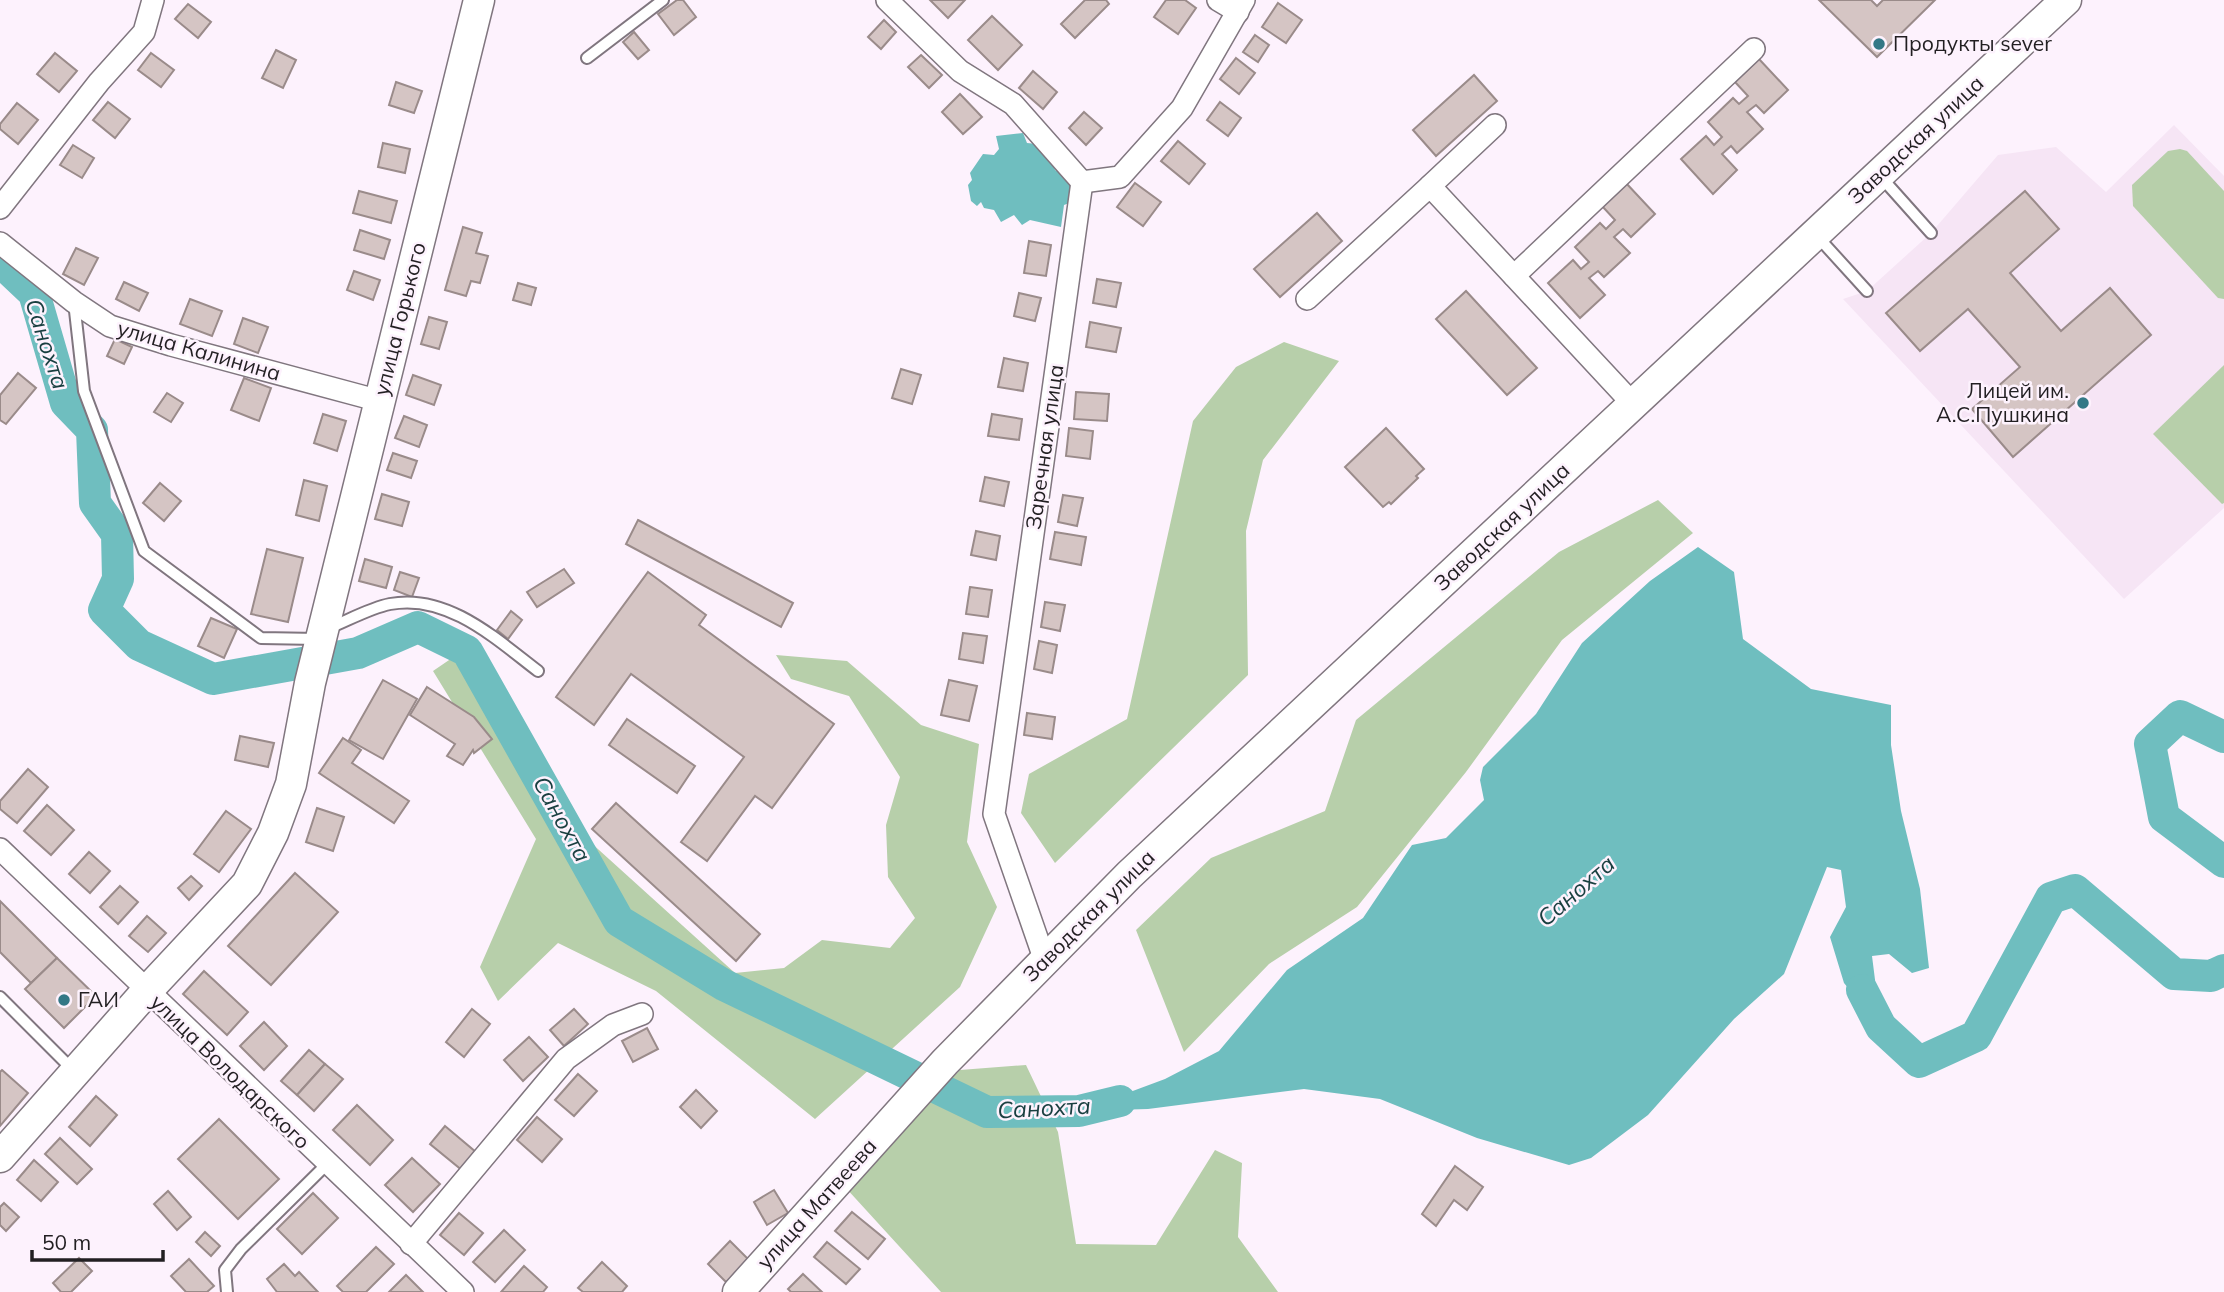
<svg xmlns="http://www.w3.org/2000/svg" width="2224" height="1292" font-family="Mulish,sans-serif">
	<rect width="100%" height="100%" fill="#fdf2fd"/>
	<polygon fill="#f6e5f5" points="2174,125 2224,176 2224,508 2124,599 1843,299 1867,291 1931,233 1998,155 2056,147 2106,192"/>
	<g fill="#b7cfaa">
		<polygon points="2180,149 2187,151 2224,191 2224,299 2218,298 2133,206 2132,185 2168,151"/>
		<polygon points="1284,342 1339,361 1263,460 1246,531 1248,675 1055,863 1021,813 1029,774 1127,719 1193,421 1236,367"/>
		<polygon points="2224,365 2224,503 2222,504 2153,434"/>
		<polygon points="1658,500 1693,533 1562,640 1466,772 1357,907 1269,964 1184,1052 1136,930 1211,858 1325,811 1356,720 1559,552"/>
		<polygon points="474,643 578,831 735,973 784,968 822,940 890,948 915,918 888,877 886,825 900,777 849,696 791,679 776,655 847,661 921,725 979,744 967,842 997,907 960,987 815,1119 656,991 558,943 498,1001 480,967 536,839 433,671"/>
		<polygon points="1026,1065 1058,1132 1076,1244 1156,1245 1215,1150 1242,1163 1238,1237 1278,1292 941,1292 845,1187 960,1070"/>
	</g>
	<g fill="#6fbebf">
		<polygon points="1023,133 1027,143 1037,144 1053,161 1055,170 1073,180 1072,202 1064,205 1061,227 1030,220 1022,225 1014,215 1001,222 994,210 984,208 981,202 977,206 971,201 968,185 972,180 970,173 983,154 994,155 999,149 996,136"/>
		<polygon points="1698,547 1734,572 1743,639 1811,689 1891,705 1891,745 1901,811 1920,889 1929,968 1912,973 1889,954 1872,956 1881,1027 1844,983 1830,937 1846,907 1841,870 1827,867 1784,974 1734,1019 1648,1115 1591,1158 1569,1165 1477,1138 1380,1099 1304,1089 1148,1109 1079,1111 1165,1079 1219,1051 1287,970 1363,918 1412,845 1446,838 1484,800 1480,780 1483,767 1536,714 1582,643 1650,581"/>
	</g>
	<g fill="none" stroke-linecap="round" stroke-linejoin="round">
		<g stroke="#6fbebf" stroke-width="32">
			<polyline points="0,261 34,293 66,403 92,430 95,503 117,534 118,579 104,610 139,645 213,679 358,653 418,627 467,651 619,921 724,985 987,1112 1079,1111 1120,1101"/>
			<polyline points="2224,737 2180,716 2150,744 2164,817 2224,862"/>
			<polyline points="1862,990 1881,1027 1919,1062 1976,1036 2051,898 2075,890 2174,974 2211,976 2224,970"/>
		</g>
	</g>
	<g fill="#d5c5c4" stroke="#9a8b8a" stroke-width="2">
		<polygon points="677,0 683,0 696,17 674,35 658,14"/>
		<polygon points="930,0 965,0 948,18"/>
		<polygon points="1085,0 1106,0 1109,4 1075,38 1061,24"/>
		<polygon points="1166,0 1185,0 1196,8 1178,34 1154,17"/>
		<polygon points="1819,0 1871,0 1877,6 1883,0 1935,0 1877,57"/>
		<polygon points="1278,3 1302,20 1286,43 1262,27"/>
		<polygon points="188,4 211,22 198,38 175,19"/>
		<polygon points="992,16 1022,45 998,70 968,40"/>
		<polygon points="884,20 896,32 881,49 868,37"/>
		<polygon points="634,32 649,50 638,59 623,42"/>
		<polygon points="1255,35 1269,45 1258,62 1243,52"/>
		<polygon points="276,50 296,60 283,88 262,78"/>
		<polygon points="55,53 77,71 59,92 37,74"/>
		<polygon points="151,53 174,70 161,87 138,70"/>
		<polygon points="921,55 942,75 929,88 908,67"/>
		<polygon points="1236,58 1255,73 1239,94 1220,79"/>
		<polygon points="1759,59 1788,90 1764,113 1756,105 1747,112 1763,129 1737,153 1731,146 1722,154 1737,170 1713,194 1681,159 1706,136 1714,145 1722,137 1708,122 1733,98 1739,104 1748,96 1735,82"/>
		<polygon points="1033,71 1057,92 1043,109 1019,88"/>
		<polygon points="1474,75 1497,101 1436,156 1413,130"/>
		<polygon points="396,82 422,91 414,113 389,105"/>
		<polygon points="960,94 982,117 963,134 942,112"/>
		<polygon points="108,102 130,119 115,138 93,120"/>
		<polygon points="1220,102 1241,118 1228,136 1207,120"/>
		<polygon points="17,103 38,120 18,144 0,129 0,124"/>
		<polygon points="1084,112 1102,128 1086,145 1069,128"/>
		<polygon points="1178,141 1205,164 1189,184 1161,161"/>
		<polygon points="383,143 410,149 405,173 378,167"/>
		<polygon points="73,145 94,158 82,178 60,165"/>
		<polygon points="1135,183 1161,202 1143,226 1117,207"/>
		<polygon points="1626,183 1655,214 1631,237 1623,229 1614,237 1630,253 1604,277 1598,271 1589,278 1605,295 1580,318 1548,283 1573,260 1581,269 1589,262 1575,247 1600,223 1606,229 1615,220 1602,206"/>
		<polygon points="359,191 397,201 391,223 353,213"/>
		<polygon points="2025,191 2059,229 2010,273 2061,331 2110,288 2151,335 2013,457 1972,409 2020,367 1968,309 1920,351 1886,313"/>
		<polygon points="1317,213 1342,241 1280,297 1254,269"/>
		<polygon points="463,227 482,233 476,253 488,256 480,283 471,281 466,296 445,290"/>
		<polygon points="360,230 390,240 384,259 354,250"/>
		<polygon points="1029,241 1051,245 1046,276 1024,273"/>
		<polygon points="76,248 98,258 84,285 63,274"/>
		<polygon points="354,271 380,280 373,300 347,290"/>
		<polygon points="1097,279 1121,283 1116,307 1093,303"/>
		<polygon points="124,282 148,293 139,311 116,299"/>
		<polygon points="518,283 536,288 531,305 513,300"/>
		<polygon points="1466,291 1537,368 1507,395 1436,319"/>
		<polygon points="1019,293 1041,298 1035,321 1014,316"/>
		<polygon points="190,299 222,311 212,336 180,324"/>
		<polygon points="429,317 447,322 439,349 421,344"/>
		<polygon points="243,318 268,327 258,353 234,344"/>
		<polygon points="1090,322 1121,328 1116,352 1086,347"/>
		<polygon points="115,339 132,347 124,364 107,356"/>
		<polygon points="1004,358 1028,363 1023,391 998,387"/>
		<polygon points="901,369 921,375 912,404 892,398"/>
		<polygon points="18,373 36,388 6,424 0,420 0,395"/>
		<polygon points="413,375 441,385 434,405 406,395"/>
		<polygon points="244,378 271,388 259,421 231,410"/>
		<polygon points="1076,392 1109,394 1107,421 1074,419"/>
		<polygon points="167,393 183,403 171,422 154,412"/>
		<polygon points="323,414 346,421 337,451 314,443"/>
		<polygon points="992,414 1022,419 1019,440 988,436"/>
		<polygon points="404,416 427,425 419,447 395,438"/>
		<polygon points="1069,428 1093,431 1090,459 1066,456"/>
		<polygon points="1386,428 1424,469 1416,476 1418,478 1391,504 1389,502 1383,507 1345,467"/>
		<polygon points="393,453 417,461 411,478 387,470"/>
		<polygon points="985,477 1009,482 1004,506 980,501"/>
		<polygon points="304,480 327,486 319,521 296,515"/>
		<polygon points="160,483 181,501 164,521 143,503"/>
		<polygon points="382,494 409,502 402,526 375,519"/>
		<polygon points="1063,495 1083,498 1077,526 1058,522"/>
		<polygon points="638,520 793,603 781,627 626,544"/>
		<polygon points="976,531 1000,536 996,560 971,555"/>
		<polygon points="1055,532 1086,537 1081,565 1050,559"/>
		<polygon points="267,549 303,558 288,622 251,614"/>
		<polygon points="365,559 392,567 386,588 359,581"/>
		<polygon points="564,569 574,583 537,607 527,592"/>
		<polygon points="400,572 419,578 412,597 394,590"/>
		<polygon points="648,572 706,615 699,625 834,724 772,808 755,796 707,861 681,842 744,757 631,674 594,725 556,697"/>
		<polygon points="970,587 992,590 988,617 966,614"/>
		<polygon points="1045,602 1065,605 1060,631 1041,627"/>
		<polygon points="511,611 522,620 508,639 497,630"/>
		<polygon points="211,618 237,629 224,658 198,646"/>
		<polygon points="963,633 987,636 983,663 959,659"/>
		<polygon points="1039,641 1057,645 1052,673 1034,669"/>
		<polygon points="383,680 417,699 383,759 349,740"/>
		<polygon points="949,680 977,686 969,721 941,715"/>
		<polygon points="427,687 474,717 492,739 474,753 473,750 463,765 447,756 455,744 410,715"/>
		<polygon points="1027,713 1055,717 1052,739 1024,735"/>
		<polygon points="627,719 695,766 677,793 609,745"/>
		<polygon points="240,736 274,743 268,767 235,760"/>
		<polygon points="343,738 361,750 352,763 409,801 394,823 319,773"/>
		<polygon points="28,769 48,787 17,823 0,809 0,801"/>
		<polygon points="616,803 760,934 736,961 592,829"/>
		<polygon points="47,805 74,830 51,855 24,831"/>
		<polygon points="317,808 344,817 333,851 306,842"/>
		<polygon points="226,811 251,829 219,872 194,854"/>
		<polygon points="89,852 110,871 90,893 69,874"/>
		<polygon points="295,873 338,912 271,985 228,946"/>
		<polygon points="191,876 202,886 189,900 178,888"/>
		<polygon points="120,886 138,902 118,924 100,907"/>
		<polygon points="0,901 57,958 31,983 0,952"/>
		<polygon points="147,916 166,933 148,952 129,936"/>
		<polygon points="57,958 96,996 64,1028 25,989"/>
		<polygon points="204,971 248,1012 227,1035 183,994"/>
		<polygon points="472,1009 490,1024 464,1057 446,1042"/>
		<polygon points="574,1009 588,1024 564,1046 550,1030"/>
		<polygon points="264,1022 287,1046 264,1070 240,1046"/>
		<polygon points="647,1028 658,1049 633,1062 622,1041"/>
		<polygon points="529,1037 548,1057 523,1081 504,1060"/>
		<polygon points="309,1050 325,1064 297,1095 281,1081"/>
		<polygon points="325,1064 343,1079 314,1111 297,1095"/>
		<polygon points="2,1070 28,1093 0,1126 0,1072"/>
		<polygon points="578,1074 597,1091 574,1116 555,1100"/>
		<polygon points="696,1090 717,1111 701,1128 680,1107"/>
		<polygon points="96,1096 117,1115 90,1146 69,1127"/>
		<polygon points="357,1105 393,1140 370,1165 333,1130"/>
		<polygon points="537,1117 562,1139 542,1162 517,1140"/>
		<polygon points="219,1119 279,1179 238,1219 178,1159"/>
		<polygon points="445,1126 477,1153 463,1171 430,1144"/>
		<polygon points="60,1138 92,1169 77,1184 45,1154"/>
		<polygon points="412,1158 440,1184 413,1212 385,1185"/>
		<polygon points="34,1160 58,1182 41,1201 17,1180"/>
		<polygon points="1455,1166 1483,1187 1467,1210 1454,1200 1436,1226 1422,1214"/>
		<polygon points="774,1190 788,1213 767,1225 754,1202"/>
		<polygon points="168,1191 191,1217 177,1230 154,1204"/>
		<polygon points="313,1193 338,1218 302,1254 277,1229"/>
		<polygon points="4,1203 19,1217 6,1231 0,1225 0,1207"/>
		<polygon points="852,1212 885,1239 868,1259 835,1231"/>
		<polygon points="459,1213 483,1233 464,1255 440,1235"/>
		<polygon points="504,1230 525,1250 495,1282 473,1262"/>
		<polygon points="205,1232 220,1246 211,1256 196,1242"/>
		<polygon points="730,1241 749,1260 727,1283 708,1264"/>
		<polygon points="827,1242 860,1269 846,1284 814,1257"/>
		<polygon points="376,1247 394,1264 366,1292 343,1292 337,1286"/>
		<polygon points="79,1258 92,1271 71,1292 61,1292 53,1283"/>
		<polygon points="189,1259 214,1286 207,1292 186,1292 171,1276"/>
		<polygon points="602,1262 627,1286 622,1292 583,1292 578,1288"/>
		<polygon points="284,1264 295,1276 299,1272 318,1292 277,1292 267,1279"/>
		<polygon points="524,1266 547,1287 543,1292 501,1292"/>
		<polygon points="803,1274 822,1292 791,1292 788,1289"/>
		<polygon points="406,1275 423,1292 389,1292"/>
	</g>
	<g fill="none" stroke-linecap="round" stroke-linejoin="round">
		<g stroke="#80767f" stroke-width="14">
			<g id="lane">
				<polyline points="587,58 663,0"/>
				<polyline points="1881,177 1931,233"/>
				<polyline points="1817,236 1867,291"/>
				<polyline points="74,302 84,391 144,551 261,638 318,639"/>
				<path d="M329,628C349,620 370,608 390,604C447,593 496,639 538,671"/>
				<polyline points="0,997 75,1072"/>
				<polyline points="227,1292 225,1270 241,1249 327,1164"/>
			</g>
		</g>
		<g stroke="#80767f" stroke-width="24">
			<g id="street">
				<polyline points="887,0 960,71 1013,104 1082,182"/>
				<polyline points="1218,0 1238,12"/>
				<polyline points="1082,182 1120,177 1182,108 1244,0"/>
				<polyline points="1430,186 1495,125"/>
				<polyline points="0,208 99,82 144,32 153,0"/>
				<polyline points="0,243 74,302 110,326 171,345 380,401"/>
				<polyline points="1514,276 1754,49"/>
				<polyline points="1307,299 1430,186 1633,404"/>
				<polyline points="0,849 463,1292"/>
				<polyline points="1044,958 994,814 1082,182"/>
				<polyline points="411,1244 566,1059 613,1025 642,1014"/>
			</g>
		</g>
		<g stroke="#80767f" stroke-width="33">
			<g id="secondary">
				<polyline points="0,1157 146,992 247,884 273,833 291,784 310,683 479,0"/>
				<polyline points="738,1292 945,1062 1129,875 2066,0"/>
			</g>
		</g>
		<use href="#lane" stroke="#fff" stroke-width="10"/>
		<use href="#street" stroke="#fff" stroke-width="21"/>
		<use href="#secondary" stroke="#fff" stroke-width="30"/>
	</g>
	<g fill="#337886" stroke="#fdf2fd" stroke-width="2.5">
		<circle cx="1879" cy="44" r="7"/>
		<circle cx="2083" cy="403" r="7"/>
		<circle cx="64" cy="1000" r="7"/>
	</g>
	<g text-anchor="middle" stroke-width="5" stroke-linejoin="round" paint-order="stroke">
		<g font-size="21" fill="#221f22" stroke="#fdf2fd" text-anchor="start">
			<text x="1893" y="51">Продукты sever</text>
			<text x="2069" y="398" text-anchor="end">Лицей им.<tspan x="2069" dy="24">А.С.Пушкина</tspan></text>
			<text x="78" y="1007">ГАИ</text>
		</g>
		<g font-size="21" fill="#221f22" stroke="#fdf2fd">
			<text transform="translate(1916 140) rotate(-43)" y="7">Заводская улица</text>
			<text transform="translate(400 319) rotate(-76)" y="7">улица Горького</text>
			<text transform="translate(199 351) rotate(16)" y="7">улица Калинина</text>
			<text transform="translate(1045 447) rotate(-82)" y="7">Заречная улица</text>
			<text transform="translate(1502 527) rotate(-43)" y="7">Заводская улица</text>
			<text transform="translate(1089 916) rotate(-45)" y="7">Заводская улица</text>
			<text transform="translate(230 1072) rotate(44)" y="7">улица Володарского</text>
			<text transform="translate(817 1204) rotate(-48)" y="7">улица Матвеева</text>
		</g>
		<g font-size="23" font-style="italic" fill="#193f40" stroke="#fdf2fd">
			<text transform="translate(47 344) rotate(72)" y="8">Санохта</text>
			<text transform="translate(562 819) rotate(61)" y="8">Санохта</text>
			<text transform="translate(1576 891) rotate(-41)" y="8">Санохта</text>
			<text transform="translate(1044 1108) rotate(-3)" y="8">Санохта</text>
		</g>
	</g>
	<path d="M32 1250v10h131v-10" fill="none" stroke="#221f22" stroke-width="3.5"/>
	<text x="42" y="1250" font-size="21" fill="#221f22" stroke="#fdf2fd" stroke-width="5" paint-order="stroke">50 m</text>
</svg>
